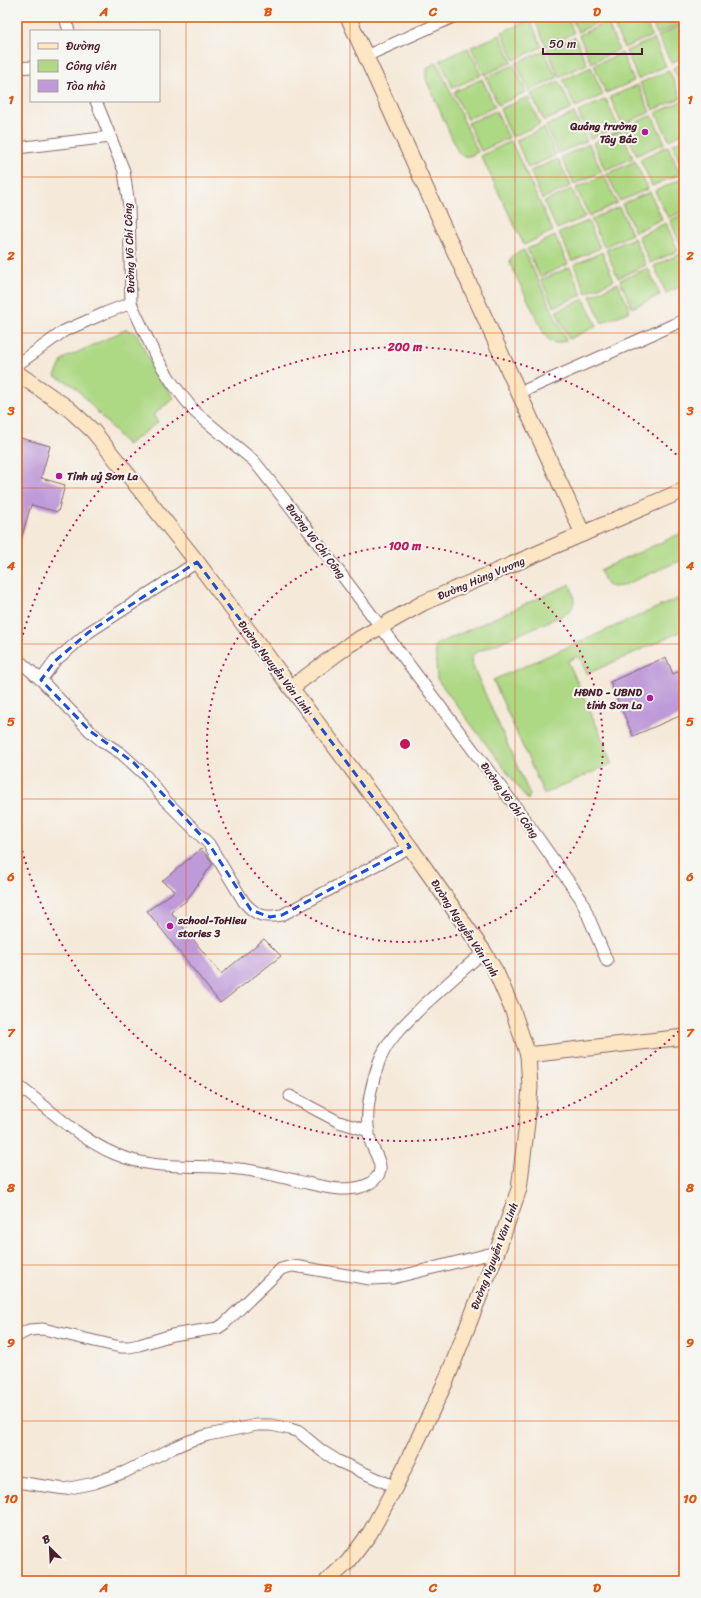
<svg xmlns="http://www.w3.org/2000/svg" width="701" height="1598" font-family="Sriracha,sans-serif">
	<rect width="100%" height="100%" fill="#f6f6f2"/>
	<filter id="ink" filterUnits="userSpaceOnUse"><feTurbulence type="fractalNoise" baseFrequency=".025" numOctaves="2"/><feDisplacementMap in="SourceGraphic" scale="8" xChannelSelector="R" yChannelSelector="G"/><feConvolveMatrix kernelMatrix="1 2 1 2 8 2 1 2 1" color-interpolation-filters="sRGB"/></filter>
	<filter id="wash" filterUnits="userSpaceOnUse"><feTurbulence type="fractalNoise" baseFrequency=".012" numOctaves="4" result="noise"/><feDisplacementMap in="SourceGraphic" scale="16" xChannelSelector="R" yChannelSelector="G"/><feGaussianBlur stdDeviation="0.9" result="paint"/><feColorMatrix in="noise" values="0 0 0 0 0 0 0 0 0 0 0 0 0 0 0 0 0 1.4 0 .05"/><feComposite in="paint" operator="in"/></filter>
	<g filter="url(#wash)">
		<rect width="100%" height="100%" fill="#f5e9d9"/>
		<g fill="#add884" stroke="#7c7c58">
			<polygon points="536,17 567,17 574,33 546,46 534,18"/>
			<polygon points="571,17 605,17 606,19 578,32"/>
			<polygon points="620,17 644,17 652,36 624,48 612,21"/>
			<polygon points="650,17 684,17 684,22 657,34"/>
			<polygon points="530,20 542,47 514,60 502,32"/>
			<polygon points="607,22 619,50 591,63 579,35"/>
			<polygon points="684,24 684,57 671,63 658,36"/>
			<polygon points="500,35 512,62 484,75 471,47"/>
			<polygon points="575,37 587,64 559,77 547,49"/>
			<polygon points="654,39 666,66 638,79 626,51"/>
			<polygon points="468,48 481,75 453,88 440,60"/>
			<polygon points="544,51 557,78 529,91 516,63"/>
			<polygon points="622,53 634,81 606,93 594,65"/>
			<path d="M437,62L478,152C470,156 464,160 458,152L426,79C425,69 428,66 437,62Z"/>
			<polygon points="684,63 684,92 673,68"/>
			<polygon points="514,65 526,92 498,105 486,77"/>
			<polygon points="591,67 603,95 575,107 563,80"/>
			<polygon points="669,70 681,98 653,110 640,83"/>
			<polygon points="482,79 495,107 467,119 454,92"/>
			<polygon points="559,81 572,109 544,121 531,94"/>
			<polygon points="638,85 650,112 622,125 610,97"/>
			<polygon points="528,97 540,124 512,137 500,109"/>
			<polygon points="606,99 618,127 590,139 578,112"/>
			<polygon points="684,100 684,133 669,140 656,113"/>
			<polygon points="496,111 509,138 481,151 468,123"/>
			<polygon points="574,113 587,141 558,153 546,126"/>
			<polygon points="652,115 665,143 637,155 624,128"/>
			<polygon points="544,128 556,155 528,168 516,140"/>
			<polygon points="621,130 633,158 605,170 593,143"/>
			<polygon points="684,139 684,172 672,144"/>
			<polygon points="511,141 553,231 524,245 481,156"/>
			<polygon points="589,144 602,172 574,184 561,157"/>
			<polygon points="668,146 680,174 652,186 640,159"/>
			<polygon points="558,159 571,186 542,199 530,171"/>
			<polygon points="635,161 648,189 620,201 607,174"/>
			<polygon points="604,175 617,203 589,216 576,188"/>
			<polygon points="683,178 684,211 668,218 655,191"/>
			<polygon points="572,189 585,217 557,229 544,202"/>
			<polygon points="650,192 662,219 635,232 622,204"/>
			<polygon points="619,207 632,234 604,247 591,219"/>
			<polygon points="684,214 684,247 682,248 670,220"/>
			<polygon points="588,221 600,248 572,261 559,233"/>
			<polygon points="666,223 678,251 650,263 638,236"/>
			<polygon points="555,236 568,264 540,277 527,249"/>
			<polygon points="634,238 646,265 618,278 606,250"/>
			<path d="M524,250L566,340C557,344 553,345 546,337L511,266L510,261L513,255Z"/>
			<polygon points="602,252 614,280 586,293 574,265"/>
			<polygon points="682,253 684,258 684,285 666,293 654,266"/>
			<polygon points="570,267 582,295 554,307 541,280"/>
			<polygon points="648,268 660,295 632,308 620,280"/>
			<polygon points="618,283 630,311 602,323 590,296"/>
			<polygon points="584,299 597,326 569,339 556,311"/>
			<polygon points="127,329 137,334 155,372 174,398 153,415 158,422 127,445 74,386 55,376 63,359"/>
			<polygon points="684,532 684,559 622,586 613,587 607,585 600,570"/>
			<path d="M570,584C574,595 577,604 568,613L473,654L471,662L530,795L528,800L437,679L435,645Z"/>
			<polygon points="679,598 684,609 684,630 587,674 579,656 568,661 613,763 544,794 493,680"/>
		</g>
		<g id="blocks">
			<g fill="#be9ad8">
				<polygon points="17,437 50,446 41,478 65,485 58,512 31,505 20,543 17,543"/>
				<polygon points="666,657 673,674 684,669 684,714 633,736 610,682"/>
				<polygon points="201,849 213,863 186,901 171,912 221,974 264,939 281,956 220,1003 147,911 175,891 162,881"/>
			</g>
		</g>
	</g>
	<g filter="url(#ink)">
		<use href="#blocks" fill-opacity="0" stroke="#866668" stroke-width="1"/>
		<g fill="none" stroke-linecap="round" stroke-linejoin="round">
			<g stroke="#866668" stroke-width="13">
				<g id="street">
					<polyline points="65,17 69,31"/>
					<polyline points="366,56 453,17"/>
					<polyline points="17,68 31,67"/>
					<polyline points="96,101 124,171 129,206 131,303 156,357 173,384 195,412 254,461 296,514 524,818 581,899 607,961"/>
					<polyline points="17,148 110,137"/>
					<polyline points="17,365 64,331 105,313 131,303"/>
					<polyline points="519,393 684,320"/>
					<path d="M17,659L41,680L90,731L102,741L122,754L146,776L164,799L209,844L244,902C256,916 264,918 282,915L410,847"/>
					<polyline points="41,680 55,661 89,632 197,562"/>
					<path d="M17,1085C48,1107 79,1139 115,1154C157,1172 196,1163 239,1169C259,1171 278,1176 298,1181C312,1184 326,1188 340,1189C353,1189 368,1188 377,1177C386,1166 373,1152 370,1140C364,1116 371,1085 379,1062C387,1039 407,1022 424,1005C444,987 463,969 484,952"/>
					<polyline points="290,1096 339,1122 369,1131"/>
					<polyline points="17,1336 29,1330 43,1329 120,1347 129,1347 139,1345 172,1335 218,1328 224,1324 281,1269 292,1266 300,1267 370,1279 393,1278 497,1252"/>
					<polyline points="17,1482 65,1489 94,1483 125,1472 173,1448 189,1441 208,1435 257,1425 271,1425 290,1429 299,1432 322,1451 338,1461 395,1487"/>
				</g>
			</g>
			<g stroke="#866668" stroke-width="17">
				<g id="secondary">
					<polyline points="348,17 583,534"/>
					<polyline points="17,373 68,408 93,431 110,452 197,562 410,847 484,952 496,972 513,1011 528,1055 530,1087 527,1123 519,1189 497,1252 446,1381 395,1487 370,1533 348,1562 327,1581"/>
					<polyline points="291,688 350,644 423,603 684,490"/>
					<polyline points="528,1055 684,1037"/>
				</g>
			</g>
			<use href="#street" stroke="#fff" stroke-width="11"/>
			<use href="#secondary" stroke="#fce6c4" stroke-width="15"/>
		</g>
	</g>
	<path fill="none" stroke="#1d4ed8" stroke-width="3" stroke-dasharray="8 5" stroke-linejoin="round" d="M197,562L410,847L282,915L270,917L251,910L209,844L134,763L90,731L41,680L55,661L89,632Z"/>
	<path fill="none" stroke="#e0560e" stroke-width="1" stroke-opacity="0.55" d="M186,17V1581M350,17V1581M515,17V1581M17,177H684M17,333H684M17,488H684M17,644H684M17,799H684M17,954H684M17,1110H684M17,1265H684M17,1421H684"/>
	<g fill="none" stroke="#c2185b" stroke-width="2" stroke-dasharray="2 4">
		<circle cx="405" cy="744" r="198"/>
		<path d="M683 1027A397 397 0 0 1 17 830M17 658A397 397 0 0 1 683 461"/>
	</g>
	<g fill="#b5179e" stroke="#f6f6f2" stroke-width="1.5">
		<circle cx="645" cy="132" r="4"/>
		<circle cx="59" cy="476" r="4"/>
		<circle cx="650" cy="698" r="4"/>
		<circle cx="170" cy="926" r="4"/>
	</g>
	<g text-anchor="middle" stroke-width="4" stroke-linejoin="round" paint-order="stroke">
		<g font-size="11" font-weight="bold" fill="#4a1f2b" stroke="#f6f6f2" text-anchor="end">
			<text x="637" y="130">Quảng trường<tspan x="637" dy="13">Tây Bắc</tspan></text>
			<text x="67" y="480" text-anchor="start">Tỉnh uỷ Sơn La</text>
			<text x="642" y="696">HĐND - UBND<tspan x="642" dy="13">tỉnh Sơn La</tspan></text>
			<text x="178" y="924" text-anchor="start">school-ToHieu<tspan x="178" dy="13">stories 3</tspan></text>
		</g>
		<g font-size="11" fill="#4a1f2b" stroke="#f6f6f2">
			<text transform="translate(129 248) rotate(-92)" y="4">Đường Võ Chí Công</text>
			<text transform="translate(316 541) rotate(53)" y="4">Đường Võ Chí Công</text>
			<text transform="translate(481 578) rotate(-23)" y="4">Đường Hùng Vương</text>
			<text transform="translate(275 667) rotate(53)" y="4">Đường Nguyễn Văn Linh</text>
			<text transform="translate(510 800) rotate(54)" y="4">Đường Võ Chí Công</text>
			<text transform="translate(465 928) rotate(57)" y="4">Đường Nguyễn Văn Linh</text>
			<text transform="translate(494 1256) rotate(-69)" y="4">Đường Nguyễn Văn Linh</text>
		</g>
	</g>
	<circle cx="405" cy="744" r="6" fill="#c2185b" stroke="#f6f6f2" stroke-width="2"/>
	<g font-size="12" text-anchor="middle" font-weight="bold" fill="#c2185b" stroke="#f6f6f2" stroke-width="4" stroke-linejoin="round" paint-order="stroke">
		<text x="405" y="351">200 m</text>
		<text x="405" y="550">100 m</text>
	</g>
	<rect width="701" height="1598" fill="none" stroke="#f6f6f2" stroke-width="44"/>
	<rect x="30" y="30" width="130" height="72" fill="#f6f6f2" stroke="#b1a0a2"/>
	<rect x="38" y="43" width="20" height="6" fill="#fce6c4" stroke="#b1a0a2"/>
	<text x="66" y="50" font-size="12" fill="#4a1f2b">Đường</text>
	<rect x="38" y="60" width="20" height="12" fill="#add884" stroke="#b1a0a2"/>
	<text x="66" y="70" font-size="12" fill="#4a1f2b">Công viên</text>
	<rect x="38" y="80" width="20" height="12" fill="#be9ad8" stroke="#b1a0a2"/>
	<text x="66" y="90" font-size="12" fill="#4a1f2b">Tòa nhà</text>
	<g transform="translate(50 1548) rotate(336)" stroke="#f6f6f2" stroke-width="3" paint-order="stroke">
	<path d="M0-3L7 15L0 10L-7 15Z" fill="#4a1f2b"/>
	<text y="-6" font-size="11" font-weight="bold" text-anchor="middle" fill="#4a1f2b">B</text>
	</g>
	<path d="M543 48v6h99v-6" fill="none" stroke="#4a1f2b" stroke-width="2"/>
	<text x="549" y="48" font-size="12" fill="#4a1f2b" stroke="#f6f6f2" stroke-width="3" paint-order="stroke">50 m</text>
	<rect x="22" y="22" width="657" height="1554" fill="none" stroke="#e0560e" stroke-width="1.5"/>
	<g font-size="13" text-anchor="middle" font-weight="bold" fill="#e0560e">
		<text x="104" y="16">A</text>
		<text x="268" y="16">B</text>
		<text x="433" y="16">C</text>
		<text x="597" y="16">D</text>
		<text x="11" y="104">1</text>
		<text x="690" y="104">1</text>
		<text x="11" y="260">2</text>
		<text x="690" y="260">2</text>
		<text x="11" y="415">3</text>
		<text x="690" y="415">3</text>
		<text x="11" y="570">4</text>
		<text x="690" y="570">4</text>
		<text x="11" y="726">5</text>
		<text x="690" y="726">5</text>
		<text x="11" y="881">6</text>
		<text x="690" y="881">6</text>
		<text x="11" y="1037">7</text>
		<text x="690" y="1037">7</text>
		<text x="11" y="1192">8</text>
		<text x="690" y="1192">8</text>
		<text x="11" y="1347">9</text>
		<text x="690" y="1347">9</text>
		<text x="11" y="1503">10</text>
		<text x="690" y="1503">10</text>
		<text x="104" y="1592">A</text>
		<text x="268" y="1592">B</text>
		<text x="433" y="1592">C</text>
		<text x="597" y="1592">D</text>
	</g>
</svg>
